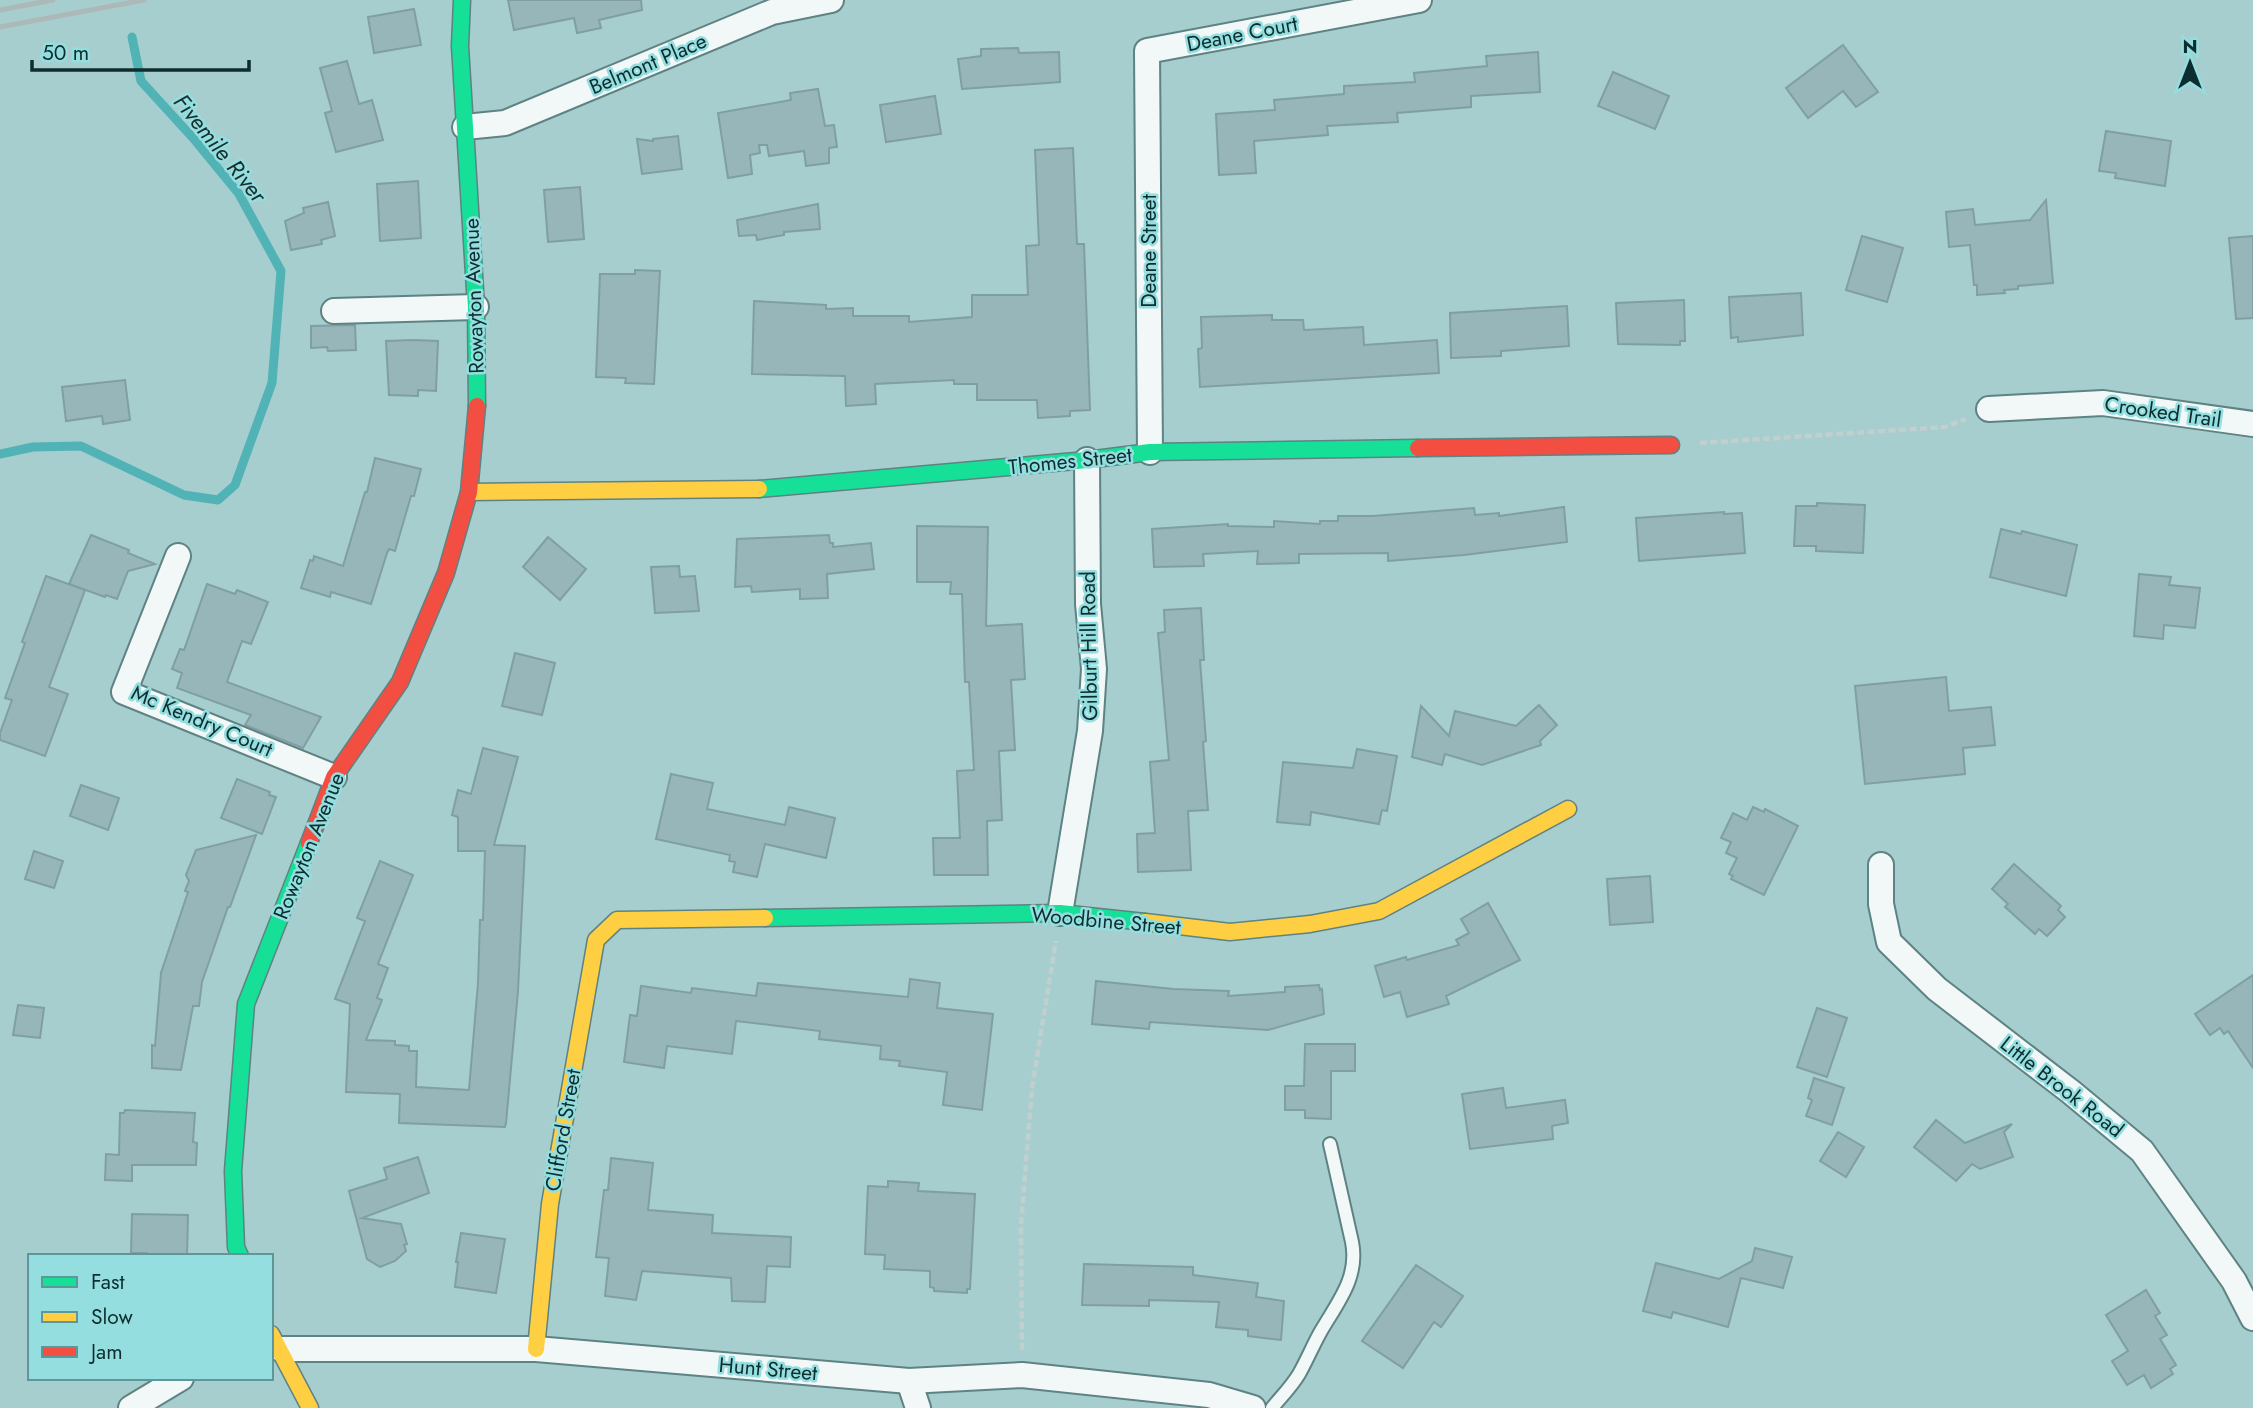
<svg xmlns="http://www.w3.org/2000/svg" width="2253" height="1408" font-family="Jost,sans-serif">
	<rect width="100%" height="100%" fill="#a6cece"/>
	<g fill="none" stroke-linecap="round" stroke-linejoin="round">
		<polyline stroke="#51b3b6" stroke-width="9" points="0,454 33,447 81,446 184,495 218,500 235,485 272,383 281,271 239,194 193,138 141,81 132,37"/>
	</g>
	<g fill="#97b6ba" stroke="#809fa3" stroke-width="2">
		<polygon points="508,0 641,0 642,10 599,20 601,28 577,33 574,18 514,30"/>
		<polygon points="414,9 421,45 374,53 368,17"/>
		<polygon points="1843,45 1878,92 1856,107 1843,91 1808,118 1786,88"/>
		<polygon points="1018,48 1019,53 1059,52 1060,82 962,89 958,59 981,56 981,49"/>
		<polygon points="1538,52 1540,92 1471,96 1471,107 1397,113 1398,122 1327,126 1328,135 1254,141 1256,173 1219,175 1216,114 1275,110 1274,100 1344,94 1344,86 1415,82 1414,73 1487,66 1486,56"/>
		<polygon points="347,61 359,104 372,100 383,140 336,152 325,113 332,111 320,68"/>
		<polygon points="1613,72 1669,96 1655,129 1598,106"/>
		<polygon points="818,89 825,126 834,125 837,147 829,148 829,163 806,166 804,151 769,156 767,145 759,145 760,153 750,155 752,174 728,178 718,113 791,100 790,93"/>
		<polygon points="935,96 941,134 886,142 880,105"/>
		<polygon points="2106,131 2171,141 2165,186 2115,178 2116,173 2099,171"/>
		<polygon points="678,136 682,169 642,174 637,139 653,141 653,139"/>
		<polygon points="1073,148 1077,244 1084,244 1090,410 1070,411 1070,416 1038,418 1037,400 977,400 977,384 954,384 954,380 875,384 876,404 846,406 845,376 752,374 754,301 826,305 826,309 853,308 853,316 909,316 909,322 972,317 972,295 1028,295 1026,246 1039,245 1035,150"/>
		<polygon points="418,181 421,238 380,241 377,184"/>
		<polygon points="580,187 584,239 548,242 544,190"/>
		<polygon points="2046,200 2053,283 2018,286 2018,289 2004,290 2005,293 1977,295 1977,285 1974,285 1970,245 1949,247 1946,212 1973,209 1975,225 2030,220"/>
		<polygon points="328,202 335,236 321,240 322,244 291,250 285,221 304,213 303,208"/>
		<polygon points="818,204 820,229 784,232 784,235 757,240 756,235 739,236 737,220"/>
		<polygon points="1862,236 1903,248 1887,302 1846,290"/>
		<polygon points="2253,236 2253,318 2236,319 2229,238"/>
		<polygon points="635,270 660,271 654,384 625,383 626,378 596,377 600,274 635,274"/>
		<polygon points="1801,293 1803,335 1738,342 1738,337 1731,338 1729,297"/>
		<polygon points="1684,300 1685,341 1680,341 1680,345 1618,344 1616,303"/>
		<polygon points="1567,306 1569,346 1501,351 1501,356 1451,358 1450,313"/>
		<polygon points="1272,315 1272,320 1303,320 1304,330 1363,327 1364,345 1437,340 1439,373 1200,387 1198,349 1202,348 1201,317"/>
		<polygon points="355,325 356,350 328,351 327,347 311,348 311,326"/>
		<polygon points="413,340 438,341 436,391 418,390 418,396 389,395 386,341"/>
		<polygon points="125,380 130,420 103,424 102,416 66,421 62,387"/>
		<polygon points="375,458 421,469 414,496 411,496 395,551 389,549 387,553 371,604 331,592 330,597 301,588 310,560 313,561 314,556 343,566 365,492 367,492"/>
		<polygon points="1817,503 1865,505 1863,553 1816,551 1816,546 1794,546 1796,506 1817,506"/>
		<polygon points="1564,507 1567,542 1464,555 1388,561 1388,553 1299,554 1299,563 1257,564 1258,551 1203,554 1204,566 1154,567 1152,529 1228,524 1228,526 1274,527 1274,521 1320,524 1320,521 1338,521 1338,516 1373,516 1474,508 1475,515 1499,513 1499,516"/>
		<polygon points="1724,512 1724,514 1742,513 1745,553 1639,561 1636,518"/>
		<polygon points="917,526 988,527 986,626 1022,624 1025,679 1011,680 1015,750 999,751 1002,820 987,821 988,875 934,875 933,838 960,838 957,771 974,770 969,682 965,682 962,594 950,594 951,582 917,582"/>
		<polygon points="2001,529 2021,534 2022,531 2077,545 2066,596 1990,577"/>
		<polygon points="91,535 129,550 128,553 155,564 128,571 117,599 106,595 105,597 69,584"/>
		<polygon points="829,535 830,543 833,543 833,547 871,543 874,569 827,574 828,598 800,599 800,589 752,592 751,586 735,587 737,539"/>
		<polygon points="548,537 586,569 560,600 523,567"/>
		<polygon points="679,566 680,577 695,576 699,611 655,613 651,567"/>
		<polygon points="2139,574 2171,577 2169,585 2200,588 2195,628 2164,625 2163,639 2134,636"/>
		<polygon points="46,576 85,590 49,687 68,694 45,756 0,740 0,733 12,700 5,698 25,643 22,642"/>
		<polygon points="207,584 235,594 237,590 268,602 251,644 242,641 227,682 321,717 303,748 245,725 251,715 177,688 182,673 172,669 180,649 184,650"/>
		<polygon points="1201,608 1204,660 1200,660 1206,741 1203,742 1208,810 1188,811 1191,870 1138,872 1137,834 1155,833 1150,762 1169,760 1158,633 1165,632 1164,610"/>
		<polygon points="515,653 555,663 542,715 502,706"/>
		<polygon points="1946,677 1949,711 1991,707 1995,745 1963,748 1965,774 1865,784 1855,686"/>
		<polygon points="1539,705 1557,725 1540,741 1541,745 1482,765 1445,754 1442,765 1412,757 1421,706 1449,736 1455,711 1516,726"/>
		<polygon points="483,748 518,757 494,845 525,846 518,991 506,1123 505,1127 399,1123 400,1094 346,1092 350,1004 335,999 365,921 357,918 380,861 413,875 378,964 388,968 377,998 382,1000 366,1040 395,1041 395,1045 409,1046 409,1051 417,1051 416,1087 469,1090 478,983 480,920 483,920 485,851 458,851 458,817 452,815 458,790 471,794"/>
		<polygon points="1357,749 1397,756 1387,811 1382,810 1379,824 1311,812 1310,825 1277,822 1283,762 1353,768"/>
		<polygon points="671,774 713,783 707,809 785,825 789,807 835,818 826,858 765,844 757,877 733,872 735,862 729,861 730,855 656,839"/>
		<polygon points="237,779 270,792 269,795 276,797 262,834 221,818"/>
		<polygon points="81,785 119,798 108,830 70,816"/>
		<polygon points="1753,807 1764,812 1765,809 1798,826 1764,895 1731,879 1733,876 1729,874 1737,858 1726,853 1731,842 1721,838 1733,813 1747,820"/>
		<polygon points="256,835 230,907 228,907 202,982 199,1006 193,1006 181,1070 152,1068 152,1045 155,1046 161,973 188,892 185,891 189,881 186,875 196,850"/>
		<polygon points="34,851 63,861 54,888 25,879"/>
		<polygon points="2014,864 2061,906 2058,910 2065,917 2047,936 2039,929 2035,934 2005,907 2008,904 1992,889"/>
		<polygon points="1650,876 1653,922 1610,925 1607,879"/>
		<polygon points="1488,903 1520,960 1446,996 1449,1004 1407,1017 1400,992 1384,997 1375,966 1406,957 1407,960 1459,945 1456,940 1469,933 1461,919"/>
		<polygon points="2253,975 2253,1068 2228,1031 2224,1034 2220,1028 2210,1035 2195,1014"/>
		<polygon points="910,979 940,983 937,1008 993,1014 982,1110 943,1105 947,1072 899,1066 900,1061 880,1059 881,1046 819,1039 820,1031 736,1021 732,1054 667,1046 664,1068 624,1062 630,1015 637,1016 641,986 691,993 692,988 756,996 758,983 908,997"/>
		<polygon points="1096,981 1173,989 1229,991 1228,996 1285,992 1285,987 1319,985 1320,990 1322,989 1324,1014 1268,1030 1150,1022 1149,1029 1092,1024"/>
		<polygon points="18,1005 44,1008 40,1038 13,1035"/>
		<polygon points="1817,1008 1847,1018 1827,1077 1797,1067"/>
		<polygon points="1305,1044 1355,1044 1355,1071 1331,1071 1331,1119 1305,1118 1305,1110 1285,1110 1285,1086 1304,1086"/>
		<polygon points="1814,1078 1844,1088 1832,1125 1806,1116 1812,1100 1808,1098"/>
		<polygon points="1503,1088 1506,1108 1565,1100 1568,1123 1552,1126 1553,1139 1470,1149 1462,1094"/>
		<polygon points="125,1110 195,1113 193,1142 197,1143 196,1165 132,1165 132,1181 105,1180 106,1154 119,1155 120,1113 124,1113"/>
		<polygon points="1936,1120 1965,1143 2012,1124 2004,1132 2013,1157 1980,1169 1972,1164 1956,1181 1914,1147"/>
		<polygon points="1838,1132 1864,1147 1846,1177 1820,1161"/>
		<polygon points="418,1157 429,1193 362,1218 401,1224 407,1244 404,1245 406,1251 395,1261 380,1267 367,1259 349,1191 387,1179 384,1168"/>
		<polygon points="611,1158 653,1163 648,1210 713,1215 712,1233 791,1237 790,1267 767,1266 765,1302 732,1301 731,1278 642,1271 636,1300 605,1296 609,1258 596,1257 604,1190 608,1190"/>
		<polygon points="888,1181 919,1183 918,1191 975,1194 970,1289 967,1289 967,1293 934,1291 934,1288 930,1287 930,1271 884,1269 885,1255 865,1254 868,1186 888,1187"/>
		<polygon points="132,1214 188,1215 187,1256 147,1256 147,1253 131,1253"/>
		<polygon points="461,1233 505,1239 496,1293 455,1287 458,1262 456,1262"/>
		<polygon points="1755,1248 1792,1257 1783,1288 1741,1278 1728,1327 1673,1312 1671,1318 1643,1311 1656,1263 1719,1279 1752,1261"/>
		<polygon points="1084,1264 1193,1267 1193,1275 1258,1283 1256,1297 1284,1301 1281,1340 1248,1336 1248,1330 1216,1327 1219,1302 1149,1300 1149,1306 1082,1305"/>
		<polygon points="1416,1265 1463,1296 1441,1327 1434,1322 1403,1368 1362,1341"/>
		<polygon points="2146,1290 2160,1313 2155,1316 2167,1335 2160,1339 2176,1365 2170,1369 2173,1374 2151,1388 2144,1375 2127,1385 2112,1361 2128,1351 2106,1315"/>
	</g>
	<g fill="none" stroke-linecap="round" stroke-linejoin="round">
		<g stroke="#5f8282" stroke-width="16">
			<path id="lane" d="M1272,1408C1281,1397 1292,1386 1299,1374C1307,1360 1313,1345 1321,1331C1338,1302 1359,1277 1352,1242L1330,1144"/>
		</g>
		<g stroke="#5f8282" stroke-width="28">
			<g id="street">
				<polyline points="465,127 505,123 772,12 831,0"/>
				<polyline points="334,311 476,307"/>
				<polyline points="1989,409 2103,403 2253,424"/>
				<polyline points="1150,452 1147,51 1419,0"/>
				<polyline points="178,556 124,692 334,777"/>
				<polyline points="1881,865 1881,904 1889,942 1937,989 2071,1092 2142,1151 2234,1281 2253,1318"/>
				<polyline points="1060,913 1090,731 1094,669 1088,604 1087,460"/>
				<polyline points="281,1349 536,1349 909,1381 1022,1375 1209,1395 1253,1408"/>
				<polyline points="909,1381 918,1408"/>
				<polyline points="131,1408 181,1378"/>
			</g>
		</g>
		<g stroke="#5f8282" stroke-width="19">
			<g id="fast">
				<polyline points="462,0 460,46 476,307 477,406"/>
				<polyline points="759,489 1087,460 1150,452 1418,448"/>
				<polyline points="765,918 1060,913 1145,922"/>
				<polyline points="240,1256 236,1247 233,1171 246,1004 309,843"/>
			</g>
		</g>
		<g stroke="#5f8282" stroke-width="19">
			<g id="slow">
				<polyline points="469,492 759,489"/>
				<polyline points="1145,922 1230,932 1310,924 1379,911 1568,809"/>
				<polyline points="271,1334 310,1408"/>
				<polyline points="536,1349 550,1204 596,940 617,920 765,918"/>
			</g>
		</g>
		<g stroke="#5f8282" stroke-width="19">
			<g id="jam">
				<polyline points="1418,448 1671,445"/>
				<polyline points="309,843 334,777 400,682 446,573 469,492 477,406"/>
			</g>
		</g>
		<g stroke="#c2cfcf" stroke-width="4.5" stroke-dasharray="7 3.5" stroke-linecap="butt">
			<polyline points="1700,443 1945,427 1966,419"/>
			<polyline points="1022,1350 1021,1225 1032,1088 1056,941"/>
		</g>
		<use href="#lane" stroke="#f2f8f8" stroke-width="12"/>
		<use href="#street" stroke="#f2f8f8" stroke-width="24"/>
		<use href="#fast" stroke="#16e098" stroke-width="16"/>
		<use href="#slow" stroke="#ffcf43" stroke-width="16"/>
		<use href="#jam" stroke="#f24e42" stroke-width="16"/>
		<g stroke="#adb8b8" stroke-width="5">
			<polyline points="0,10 53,0"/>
			<polyline points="0,27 144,0"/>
		</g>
	</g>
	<g text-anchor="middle" stroke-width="5" stroke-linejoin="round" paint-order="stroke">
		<g font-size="21" fill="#0d2d2e" stroke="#94dee0">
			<text transform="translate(1242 34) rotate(-11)" y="7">Deane Court</text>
			<text transform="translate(648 64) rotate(-23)" y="7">Belmont Place</text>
			<text transform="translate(1149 251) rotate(-90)" y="7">Deane Street</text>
			<text transform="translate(474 296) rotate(-92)" y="7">Rowayton Avenue</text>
			<text transform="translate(2163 412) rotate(8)" y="7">Crooked Trail</text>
			<text transform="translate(1070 461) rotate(-6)" y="7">Thomes Street</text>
			<text transform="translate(1089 646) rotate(-91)" y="7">Gilburt Hill Road</text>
			<text transform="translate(202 721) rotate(23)" y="7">Mc Kendry Court</text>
			<text transform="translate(309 846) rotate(-68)" y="7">Rowayton Avenue</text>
			<text transform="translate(1106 921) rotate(5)" y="7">Woodbine Street</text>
			<text transform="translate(2062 1087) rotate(38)" y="7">Little Brook Road</text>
			<text transform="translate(563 1130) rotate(-80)" y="7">Clifford Street</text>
			<text transform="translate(768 1369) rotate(5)" y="7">Hunt Street</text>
		</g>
		<g font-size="23" font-style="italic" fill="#192e2e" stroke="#94dee0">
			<text transform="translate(220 148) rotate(51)" y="8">Fivemile River</text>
		</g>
	</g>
	<rect x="28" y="1254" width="245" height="126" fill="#94dee0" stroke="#5e9799" stroke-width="2"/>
	<rect x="42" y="1277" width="35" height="10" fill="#16e098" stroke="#5e9799" stroke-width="2"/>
	<text x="91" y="1289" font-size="21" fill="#0d2d2e">Fast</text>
	<rect x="42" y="1312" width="35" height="10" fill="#ffcf43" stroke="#5e9799" stroke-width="2"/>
	<text x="91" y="1324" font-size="21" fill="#0d2d2e">Slow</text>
	<rect x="42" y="1347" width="35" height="10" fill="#f24e42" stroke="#5e9799" stroke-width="2"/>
	<text x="91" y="1359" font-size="21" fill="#0d2d2e">Jam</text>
	<g transform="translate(2190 63)" stroke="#94dee0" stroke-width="5" paint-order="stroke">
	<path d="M0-5L12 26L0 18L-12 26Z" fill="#0d2d2e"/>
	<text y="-10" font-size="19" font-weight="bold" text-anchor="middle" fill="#0d2d2e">N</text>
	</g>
	<path d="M32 60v10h217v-10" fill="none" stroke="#0d2d2e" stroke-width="3.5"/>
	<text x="42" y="60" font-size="21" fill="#0d2d2e" stroke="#94dee0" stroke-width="5" paint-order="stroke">50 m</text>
</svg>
